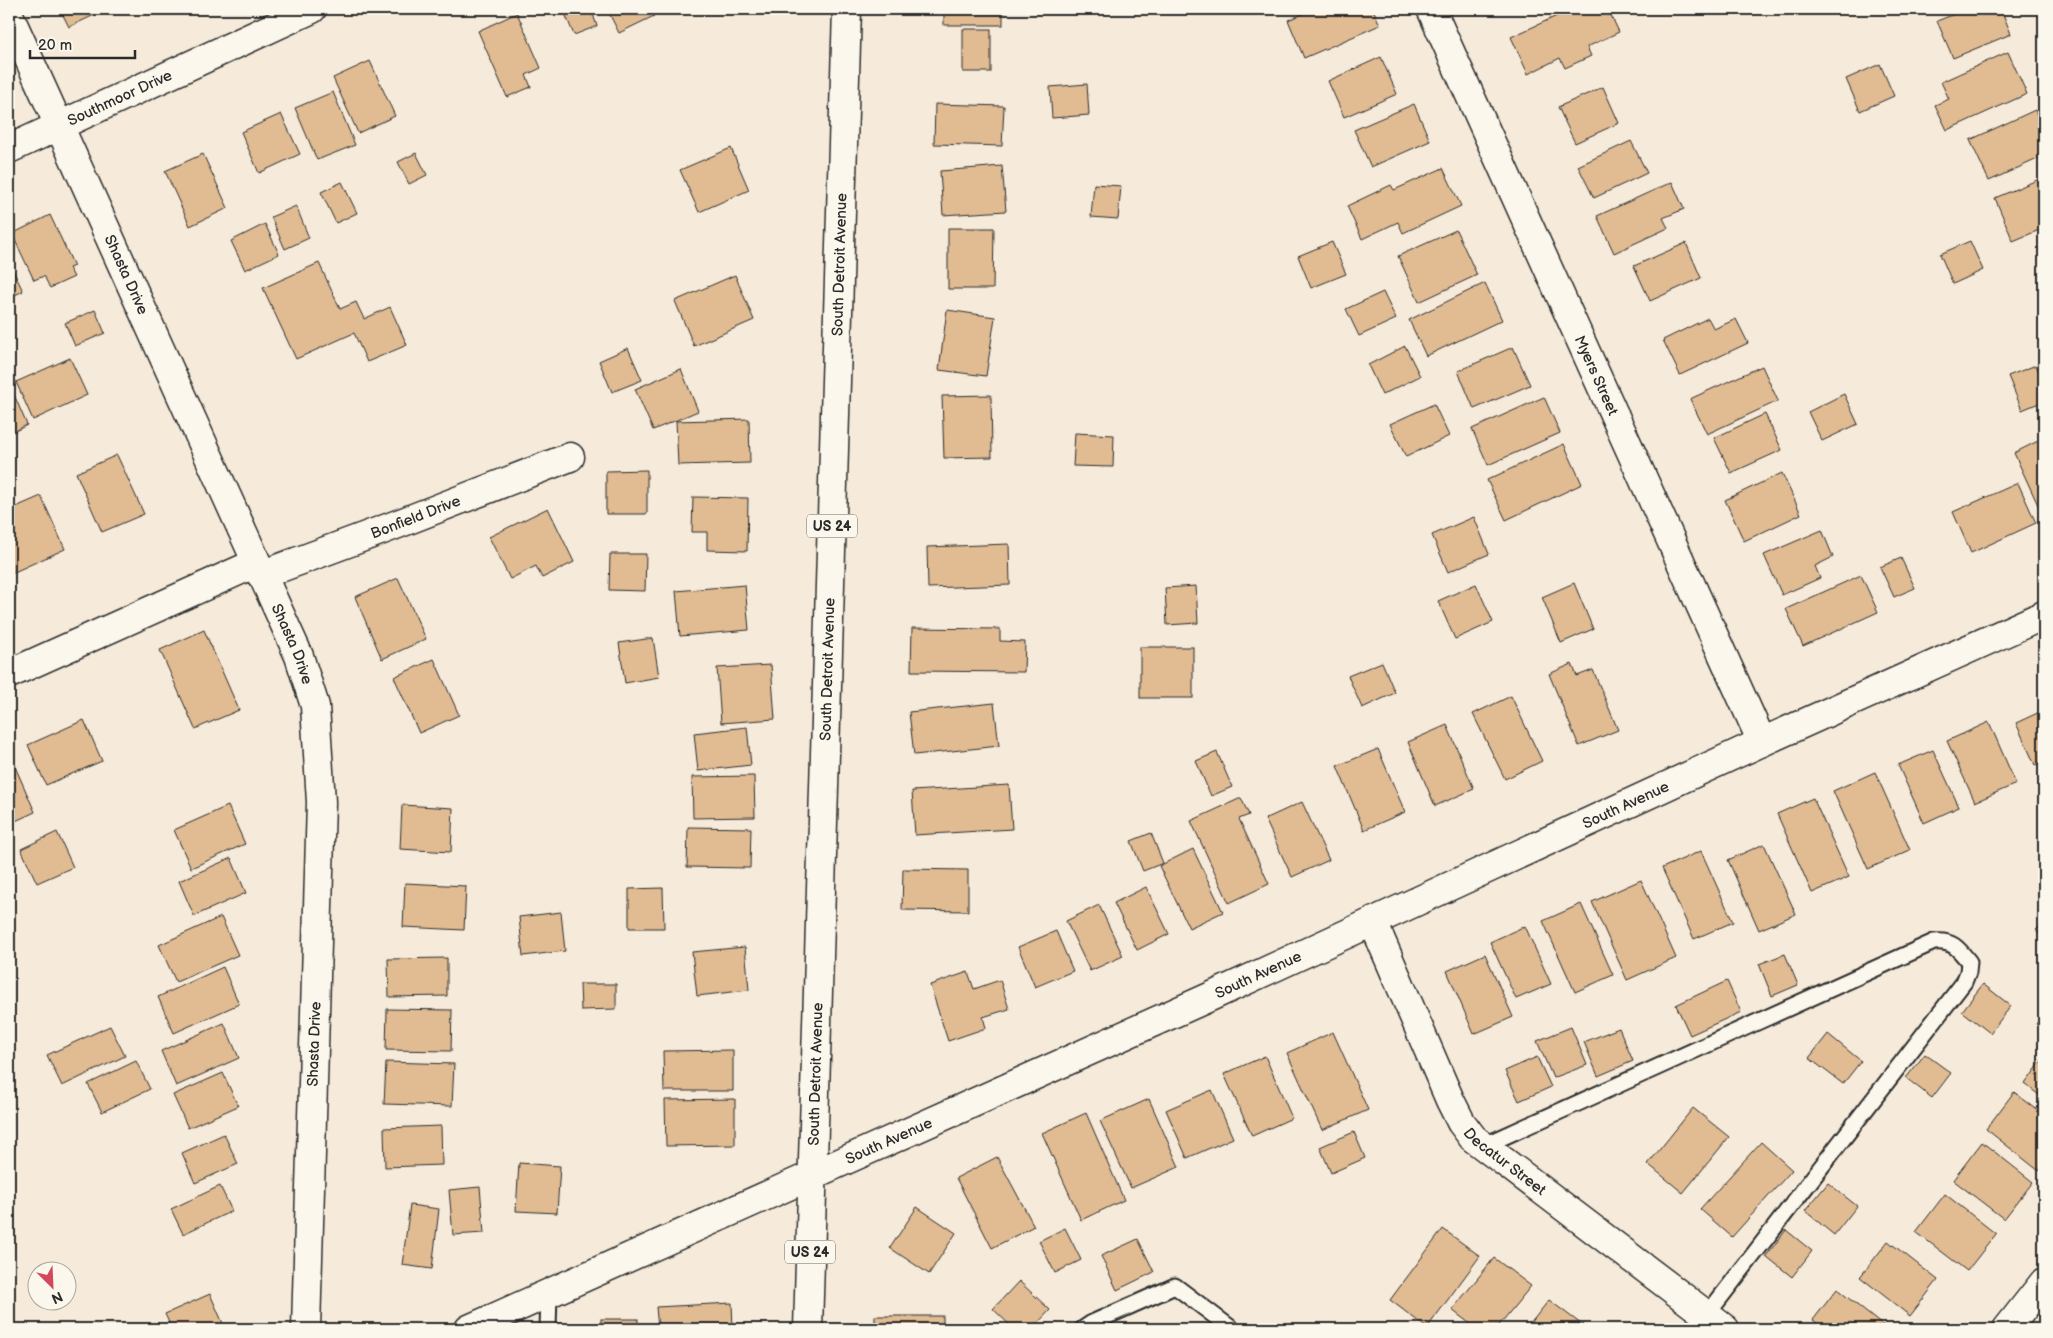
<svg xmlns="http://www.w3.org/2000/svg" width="2053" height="1338" font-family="'Balsamiq Sans',sans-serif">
	<rect width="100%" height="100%" fill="#f6ebda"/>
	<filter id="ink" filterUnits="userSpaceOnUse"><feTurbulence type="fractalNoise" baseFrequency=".02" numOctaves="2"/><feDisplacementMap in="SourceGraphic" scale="10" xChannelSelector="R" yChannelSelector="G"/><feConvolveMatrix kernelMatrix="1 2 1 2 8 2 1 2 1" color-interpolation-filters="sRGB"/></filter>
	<g filter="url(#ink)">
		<g fill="#e1bb92" stroke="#2b2b2b">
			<polygon points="60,9 107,9 69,27"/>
			<polygon points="563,9 591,9 597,26 574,35"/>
			<polygon points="607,9 651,9 654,16 619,33"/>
			<rect x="944" y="9" width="59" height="16"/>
			<polygon points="1315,9 1373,9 1380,25 1304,58 1288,20"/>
			<polygon points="1572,9 1608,9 1619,32 1587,47 1591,56 1565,68 1560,58 1528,74 1511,37"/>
			<polygon points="1967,9 2001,9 2011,34 1953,58 1937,21"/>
			<polygon points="517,13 541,68 526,75 531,87 507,97 478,31"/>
			<rect x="963" y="29" width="28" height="43"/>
			<polygon points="2008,52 2027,94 1947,130 1935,105 1949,99 1941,82"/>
			<polygon points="1381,57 1397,94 1344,117 1328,81"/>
			<polygon points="370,61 395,116 358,133 333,78"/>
			<polygon points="1880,64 1894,96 1860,111 1846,79"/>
			<polygon points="1087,84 1089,115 1052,118 1050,87"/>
			<polygon points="1603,87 1619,123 1575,143 1558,107"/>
			<polygon points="333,92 355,145 317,160 295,108"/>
			<polygon points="935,104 1004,106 1002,146 934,144"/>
			<polygon points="1414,104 1430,141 1371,167 1354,130"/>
			<polygon points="2035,110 2044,129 2044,156 1989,181 1970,140"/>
			<polygon points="281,114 300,154 259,173 241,132"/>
			<polygon points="1631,141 1647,173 1594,198 1578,166"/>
			<polygon points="731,148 749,190 699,212 680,170"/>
			<polygon points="416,153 427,175 409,184 398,162"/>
			<polygon points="203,154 228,208 190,226 165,171"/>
			<polygon points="1002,166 1006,211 943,215 940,171"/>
			<polygon points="1443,168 1461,206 1403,233 1398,222 1362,239 1347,206 1391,185 1394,190"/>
			<polygon points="2044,177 2044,228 2013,241 1995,198"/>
			<polygon points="342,182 357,213 336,223 321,192"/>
			<polygon points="1672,182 1684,209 1663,218 1668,228 1614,253 1597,216"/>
			<polygon points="1094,184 1121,186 1118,219 1091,217"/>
			<polygon points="296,206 309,238 285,249 271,217"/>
			<polygon points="50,215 74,266 69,268 74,277 50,288 44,276 34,280 12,234"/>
			<polygon points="265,224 279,254 245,270 231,241"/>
			<polygon points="948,228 994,228 993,289 948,289"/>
			<polygon points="1456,230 1477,275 1419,302 1398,256"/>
			<polygon points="1970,241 1983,270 1953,284 1940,254"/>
			<polygon points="1332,242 1346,274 1311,288 1298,256"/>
			<polygon points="1686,243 1701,278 1650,301 1634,266"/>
			<polygon points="9,262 23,291 9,298"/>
			<polygon points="319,263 340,309 356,302 364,319 390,307 407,345 367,362 354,333 296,359 263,288"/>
			<polygon points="735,275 754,320 694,346 675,301"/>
			<polygon points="1485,283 1502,320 1426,356 1409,320"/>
			<polygon points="1383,292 1396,319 1359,336 1346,309"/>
			<polygon points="95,310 105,333 75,346 65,323"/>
			<polygon points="947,310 995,317 986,376 939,370"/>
			<polygon points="1708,318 1714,329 1736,319 1748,343 1680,375 1663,340"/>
			<polygon points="1405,346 1420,376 1382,395 1368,365"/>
			<polygon points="1513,347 1530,385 1474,409 1458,371"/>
			<polygon points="628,348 642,380 612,392 599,361"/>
			<polygon points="70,358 87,395 33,420 16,382"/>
			<polygon points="2036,365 2044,384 2044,401 2022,410 2008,376"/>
			<polygon points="1762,366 1778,401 1707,434 1690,399"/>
			<polygon points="681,369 698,411 653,430 635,389"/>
			<polygon points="12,390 27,425 9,434 9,392"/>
			<polygon points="1844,394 1858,424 1822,441 1808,412"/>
			<polygon points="991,395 992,457 944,458 942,396"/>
			<polygon points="1544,397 1560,433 1488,465 1472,429"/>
			<polygon points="1434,404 1449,436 1406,457 1390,424"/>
			<polygon points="1765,414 1782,450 1731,473 1714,438"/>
			<polygon points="749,419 750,463 678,465 676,421"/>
			<polygon points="1075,433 1114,435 1113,467 1073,466"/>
			<polygon points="2044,438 2044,518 2014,453"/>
			<polygon points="1564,444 1582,484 1506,520 1487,480"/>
			<polygon points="117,455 144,514 102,532 76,473"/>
			<polygon points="647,470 647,514 606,514 606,471"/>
			<polygon points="1782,473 1801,514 1744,541 1725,500"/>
			<polygon points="2018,483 2036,523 1971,553 1953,512"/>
			<polygon points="41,496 65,549 12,573 9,566 9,510"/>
			<polygon points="693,497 748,498 747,551 707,550 707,532 692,532"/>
			<polygon points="548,508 574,562 542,578 536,566 510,579 489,537"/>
			<polygon points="1474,517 1489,554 1448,572 1432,535"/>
			<polygon points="1822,530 1833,557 1815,566 1820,578 1782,595 1764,555"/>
			<polygon points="1009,544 1010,585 928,588 927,547"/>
			<polygon points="610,554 646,554 645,591 609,590"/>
			<polygon points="1901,558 1915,588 1894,597 1880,567"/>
			<polygon points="1861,575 1878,612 1803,646 1786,609"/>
			<polygon points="398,578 426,639 382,659 355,597"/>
			<polygon points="1574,583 1593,629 1561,643 1542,597"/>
			<polygon points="1476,584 1493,622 1455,639 1438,601"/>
			<polygon points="745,585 749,630 680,636 676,591"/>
			<polygon points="1196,586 1198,623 1167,625 1165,588"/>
			<polygon points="912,628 1000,629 1000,641 1025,642 1024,672 911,671"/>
			<polygon points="204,630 239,710 195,729 160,650"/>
			<polygon points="653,638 659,677 625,683 619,643"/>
			<rect x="1140" y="647" width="53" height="51"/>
			<polygon points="434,659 459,715 419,733 394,677"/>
			<polygon points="1382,662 1395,693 1362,708 1348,676"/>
			<polygon points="1572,664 1577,676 1593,670 1618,730 1579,746 1549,674"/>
			<polygon points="771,665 775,719 721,723 717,668"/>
			<polygon points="1511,696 1542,761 1505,779 1473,714"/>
			<polygon points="994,703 999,746 914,755 909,712"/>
			<polygon points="2044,710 2044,761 2035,765 2016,723"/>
			<polygon points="84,720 102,761 46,785 28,745"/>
			<polygon points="1989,722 2016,784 1975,802 1947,741"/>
			<polygon points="1447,725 1474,789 1435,806 1408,742"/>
			<polygon points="747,727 751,765 698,771 694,733"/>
			<polygon points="1378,749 1405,812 1364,830 1337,766"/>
			<polygon points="1933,750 1959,807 1924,823 1898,765"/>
			<polygon points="1217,752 1232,787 1211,796 1196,761"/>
			<polygon points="9,753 35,812 9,824"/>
			<polygon points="1875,772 1910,850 1868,869 1833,791"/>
			<polygon points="754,776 755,817 693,818 692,777"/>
			<polygon points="1009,785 1012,829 915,835 912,791"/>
			<polygon points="1241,798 1249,815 1239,819 1269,884 1229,903 1191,821"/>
			<polygon points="1813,798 1849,877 1812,893 1777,814"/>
			<polygon points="1302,802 1329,860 1292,877 1265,819"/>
			<polygon points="402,805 453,808 451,852 400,849"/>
			<polygon points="228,806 245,844 191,868 174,830"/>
			<polygon points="688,827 751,828 750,868 687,867"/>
			<polygon points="57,832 73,867 37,883 21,849"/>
			<polygon points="1151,833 1163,863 1143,871 1131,841"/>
			<polygon points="1764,844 1796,914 1759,930 1728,860"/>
			<polygon points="1193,849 1223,912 1189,928 1159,866"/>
			<polygon points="1701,851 1733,922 1694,939 1662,868"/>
			<polygon points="231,858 246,893 194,916 179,881"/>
			<polygon points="903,869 968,870 968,911 902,910"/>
			<polygon points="1641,880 1676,958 1627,980 1592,902"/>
			<polygon points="405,883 466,886 464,930 403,927"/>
			<polygon points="1146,887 1169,934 1137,950 1114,903"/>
			<polygon points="663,888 664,928 629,928 629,889"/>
			<polygon points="1581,904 1613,975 1575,992 1543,921"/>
			<polygon points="1099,905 1123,956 1090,971 1066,921"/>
			<polygon points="561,912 565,951 523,956 519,917"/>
			<polygon points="221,917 238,955 176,982 159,945"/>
			<polygon points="2044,922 2044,939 2036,930"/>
			<polygon points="1525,926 1551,984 1516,999 1490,942"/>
			<polygon points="1056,931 1073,971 1035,987 1018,947"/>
			<polygon points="745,947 749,990 697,996 692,952"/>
			<polygon points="1485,954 1513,1017 1474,1034 1447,971"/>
			<polygon points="1785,954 1798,985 1772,996 1759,964"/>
			<polygon points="447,958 447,996 389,997 388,959"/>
			<polygon points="223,967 239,1004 174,1033 158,997"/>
			<polygon points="968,972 974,989 1000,980 1009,1009 983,1017 986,1028 948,1041 930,985"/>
			<polygon points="1727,981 1741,1012 1690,1035 1676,1005"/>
			<polygon points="580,984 616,984 616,1009 581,1010"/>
			<polygon points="1983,984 2011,1006 1990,1033 1962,1011"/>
			<polygon points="387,1009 452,1010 451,1051 386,1050"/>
			<polygon points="2044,1014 2044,1030 2036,1024"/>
			<polygon points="224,1023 239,1058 176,1086 161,1051"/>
			<polygon points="110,1026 125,1056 62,1086 47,1055"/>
			<polygon points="1571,1027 1587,1065 1553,1078 1537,1041"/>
			<polygon points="1619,1028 1633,1061 1598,1076 1584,1042"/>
			<polygon points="1333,1032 1368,1110 1322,1130 1287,1053"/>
			<polygon points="1828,1034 1861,1061 1843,1084 1809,1058"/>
			<polygon points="733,1050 733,1091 664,1091 663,1051"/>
			<polygon points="1925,1054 1951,1073 1932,1098 1906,1078"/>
			<polygon points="1265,1056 1292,1118 1252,1136 1224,1074"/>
			<polygon points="1537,1057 1551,1087 1519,1101 1505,1071"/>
			<polygon points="2044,1058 2044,1099 2025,1084"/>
			<polygon points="136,1061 150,1089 102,1112 88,1084"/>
			<polygon points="386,1062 454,1064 452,1106 384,1104"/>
			<polygon points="223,1073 238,1106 188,1128 173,1095"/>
			<polygon points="1212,1090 1233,1138 1187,1158 1166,1110"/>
			<polygon points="2014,1092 2044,1115 2044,1164 2039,1171 1986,1129"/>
			<polygon points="735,1099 735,1145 666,1146 665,1100"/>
			<polygon points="1149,1099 1179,1167 1131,1188 1100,1121"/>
			<polygon points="1693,1108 1729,1137 1683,1193 1648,1164"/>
			<polygon points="1086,1113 1124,1200 1081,1220 1042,1133"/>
			<polygon points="441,1126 442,1165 385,1167 384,1128"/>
			<polygon points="1354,1132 1365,1158 1331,1173 1320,1147"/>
			<polygon points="224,1134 238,1164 195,1183 182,1153"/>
			<polygon points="1761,1142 1792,1170 1732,1237 1700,1209"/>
			<polygon points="1982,1142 2033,1182 2004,1219 1953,1180"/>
			<polygon points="997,1157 1034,1226 992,1248 956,1178"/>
			<polygon points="519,1163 560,1166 557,1213 516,1211"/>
			<polygon points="1828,1183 1857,1206 1834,1235 1805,1211"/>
			<polygon points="220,1186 232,1211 183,1234 171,1209"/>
			<polygon points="480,1187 484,1233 453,1235 449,1190"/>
			<polygon points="1945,1194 1996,1234 1967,1271 1916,1232"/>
			<polygon points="410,1205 439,1209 432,1269 402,1265"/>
			<polygon points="917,1207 956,1233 929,1274 890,1248"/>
			<polygon points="1065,1228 1081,1260 1055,1273 1039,1241"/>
			<polygon points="1443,1229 1480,1256 1427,1328 1390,1300"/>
			<polygon points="1786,1230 1812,1251 1792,1277 1766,1256"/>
			<polygon points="1138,1239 1154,1272 1117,1290 1101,1256"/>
			<polygon points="1888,1241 1938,1280 1910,1316 1860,1277"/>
			<polygon points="1494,1258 1531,1286 1496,1329 1477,1329 1452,1310"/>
			<polygon points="1019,1281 1050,1310 1032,1329 1014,1329 993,1309"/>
			<polygon points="1837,1289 1887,1329 1825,1329 1813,1320"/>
			<polygon points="210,1294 225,1328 172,1329 165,1314"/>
			<polygon points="1549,1300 1585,1327 1583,1329 1526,1329"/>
			<polygon points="732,1303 733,1329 658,1329 656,1307"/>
			<rect x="875" y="1316" width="68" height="13"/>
			<rect x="601" y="1319" width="37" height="10"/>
		</g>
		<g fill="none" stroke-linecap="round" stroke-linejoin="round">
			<g stroke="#2b2b2b" stroke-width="19">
				<g id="service">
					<path d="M1483,1146L1934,942C1952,940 1958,948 1969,962L1968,972L1964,982L1696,1329"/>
					<polyline points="548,1329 549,1294"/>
					<polyline points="1083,1329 1092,1323 1175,1286 1232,1329"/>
				</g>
			</g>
			<g stroke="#2b2b2b" stroke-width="31">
				<g id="minor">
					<path id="s1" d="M1431,9L1762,742"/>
					<path id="s2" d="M9,15L299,656L315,706L321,802L306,1329"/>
					<path id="s3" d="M9,149L312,9"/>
					<path id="s4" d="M261,575L385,529L570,457"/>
					<polyline points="9,674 256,563"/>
					<path id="s5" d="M1373,922L1450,1100L1461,1122L1473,1138L1725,1329"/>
				</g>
			</g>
			<g stroke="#2b2b2b" stroke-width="31">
				<g id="tertiary">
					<path id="s6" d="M469,1329L1212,996L1762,742L2044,615"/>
				</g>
			</g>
			<g stroke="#2b2b2b" stroke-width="31">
				<g id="primary">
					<path id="s7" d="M808,1329L847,9"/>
					<polyline points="2007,1329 2044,1282"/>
				</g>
			</g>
			<use href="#service" stroke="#fbf7ec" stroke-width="15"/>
			<use href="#minor" stroke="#fbf7ec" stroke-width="28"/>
			<use href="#tertiary" stroke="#fbf7ec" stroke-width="28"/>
			<use href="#primary" stroke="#fbf7ec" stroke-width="28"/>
		</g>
	</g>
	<g text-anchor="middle" stroke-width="4" stroke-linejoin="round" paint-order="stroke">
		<g fill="#fbf7ec" stroke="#696865" stroke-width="1">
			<rect x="807" y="514.5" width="50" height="23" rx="4"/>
			<rect x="785" y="1240.5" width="50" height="23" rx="4"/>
		</g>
		<g font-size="14" font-weight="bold" fill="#2b2b2b">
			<text x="832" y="531">US 24</text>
			<text x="810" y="1257">US 24</text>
		</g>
		<g font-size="15" fill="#2b2b2b" stroke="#fbf7ec">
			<text dy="5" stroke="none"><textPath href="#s3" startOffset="122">Southmoor Drive</textPath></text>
			<text dy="5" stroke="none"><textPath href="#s7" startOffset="1065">South Detroit Avenue</textPath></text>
			<text dy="5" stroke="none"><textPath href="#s2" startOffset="285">Shasta Drive</textPath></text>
			<text dy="5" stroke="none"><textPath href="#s1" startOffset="402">Myers Street</textPath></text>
			<text dy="5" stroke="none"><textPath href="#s4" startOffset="165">Bonfield Drive</textPath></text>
			<text dy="5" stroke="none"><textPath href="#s2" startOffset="690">Shasta Drive</textPath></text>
			<text dy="5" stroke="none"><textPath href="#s7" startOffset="660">South Detroit Avenue</textPath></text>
			<text dy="5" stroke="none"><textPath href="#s6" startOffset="1270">South Avenue</textPath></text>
			<text dy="5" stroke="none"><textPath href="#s6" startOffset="865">South Avenue</textPath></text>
			<text transform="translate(314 1044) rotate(-88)" y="5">Shasta Drive</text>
			<text dy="5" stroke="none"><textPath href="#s7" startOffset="255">South Detroit Avenue</textPath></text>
			<text dy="5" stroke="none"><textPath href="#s6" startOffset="460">South Avenue</textPath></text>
			<text dy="5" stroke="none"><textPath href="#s5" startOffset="278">Decatur Street</textPath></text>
		</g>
	</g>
	<rect width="2053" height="1338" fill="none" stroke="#fbf7ec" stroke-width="30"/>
	<rect x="15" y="15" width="2023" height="1308" fill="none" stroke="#2b2b2b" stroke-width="2" filter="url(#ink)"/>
	<g transform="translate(52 1286) rotate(156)"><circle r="24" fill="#fbf7ec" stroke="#a8a59f"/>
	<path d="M0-4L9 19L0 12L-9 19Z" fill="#d1495b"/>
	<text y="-8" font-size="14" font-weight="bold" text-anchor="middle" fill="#2b2b2b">N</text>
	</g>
	<path d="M30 50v8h105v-8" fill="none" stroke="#2b2b2b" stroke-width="2.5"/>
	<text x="38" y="50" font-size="15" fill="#2b2b2b" stroke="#fbf7ec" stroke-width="4" paint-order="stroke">20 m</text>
</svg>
